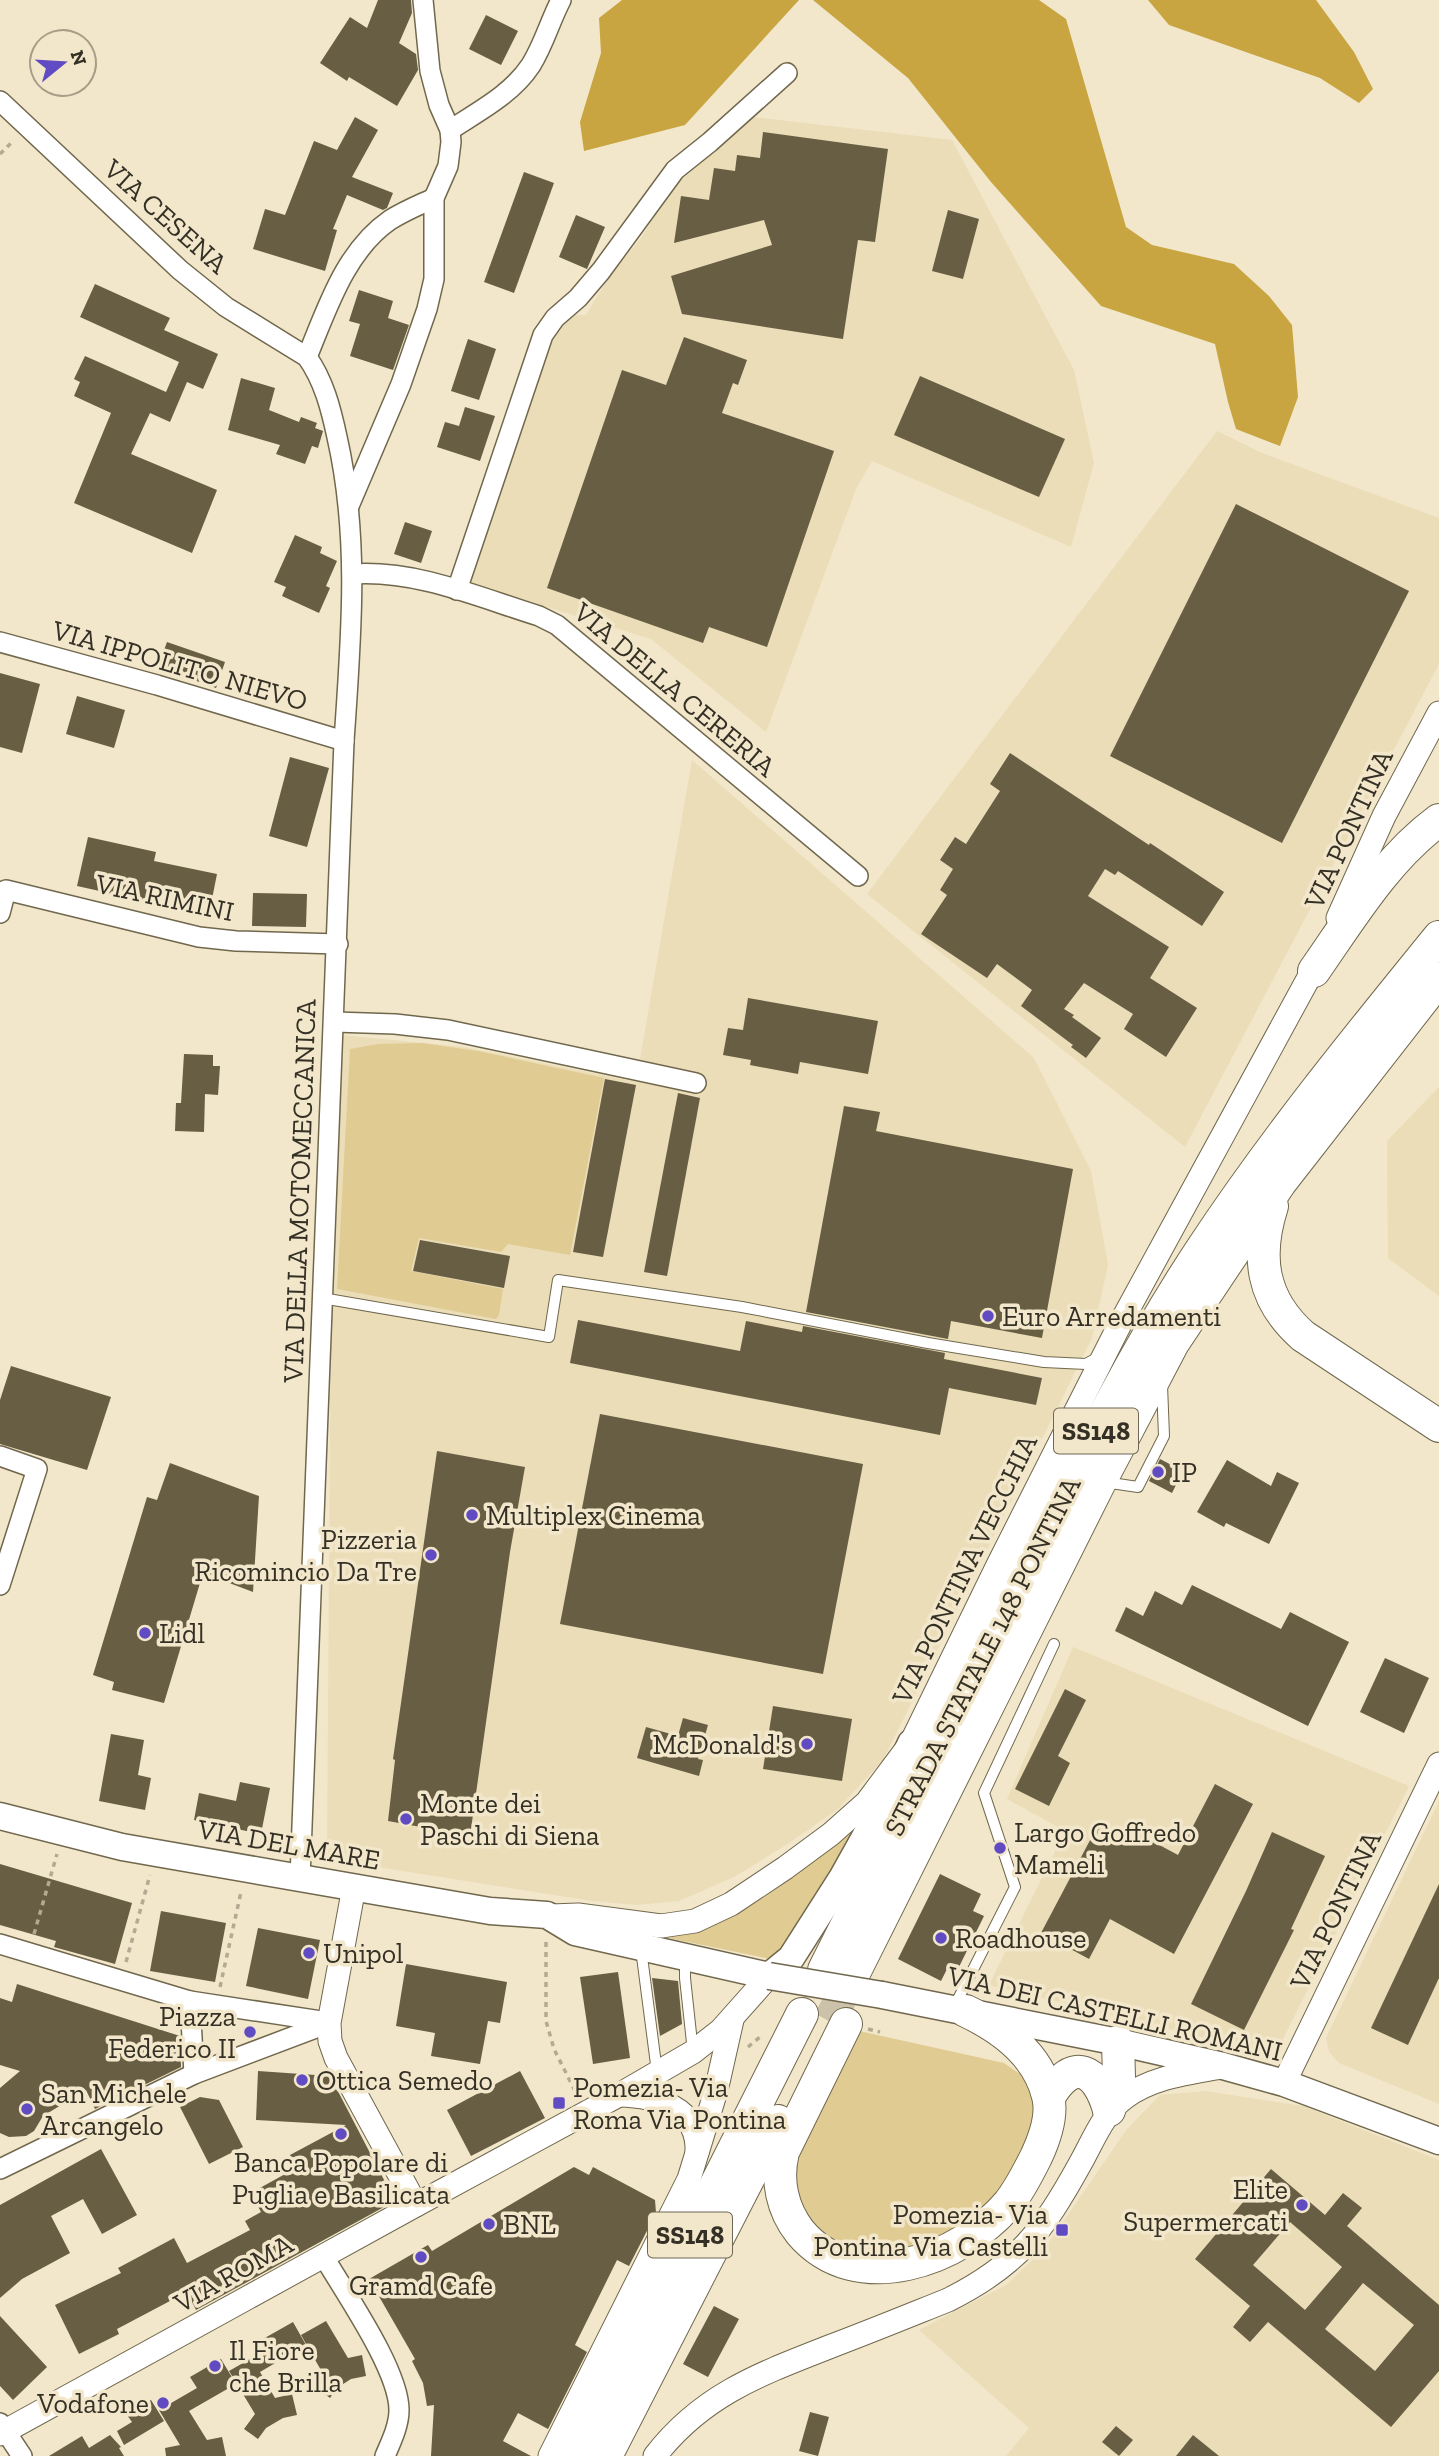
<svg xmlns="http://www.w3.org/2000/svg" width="1439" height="2456" font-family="'Zilla Slab',serif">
	<rect width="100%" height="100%" fill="#f2e7ca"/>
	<g fill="#eaddb8">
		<polygon points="753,117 952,140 1074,370 1094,463 1071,547 872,461 856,489 766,732 651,639 469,583 550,332 564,319 574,315 586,315 609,277 642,237 670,190"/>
		<polygon points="1217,431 1262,453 1439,518 1439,664 1185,1147 867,894"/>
		<polygon points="692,760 1034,1058 1091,1171 1108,1265 1092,1338 883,1760 838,1809 783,1847 734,1877 679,1901 636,1905 592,1901 327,1859 331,1285 342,1035 464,1047 636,1082"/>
		<polygon points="1439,1087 1439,1296 1388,1258 1387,1141"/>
		<polygon points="1073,1647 1409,1786 1275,2055 989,1985 1065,1831 1007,1799"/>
		<polygon points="1439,1801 1439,2104 1339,2063 1329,2052 1326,2038"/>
		<polygon points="1205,2091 1303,2106 1439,2160 1439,2456 1006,2456 1029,2428 919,2330 1006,2285 1045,2248 1127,2129 1160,2095"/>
	</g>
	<g fill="#e0cb92">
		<polygon points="422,1043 478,1051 604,1078 570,1255 508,1244 501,1252 419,1238 411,1271 503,1289 499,1315 496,1319 337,1289 350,1049 378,1044"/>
		<polygon points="868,1816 786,1942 770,1959 664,1937 793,1873"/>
		<polygon points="859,2031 1004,2063 1020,2074 1040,2101 1017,2176 946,2243 860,2259 808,2223 795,2187 797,2157"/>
	</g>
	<g fill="#c8a540">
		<polygon points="622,0 799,0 685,125 584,151 580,122 601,53 599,18"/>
		<polygon points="813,0 1039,0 1066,19 1126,227 1152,245 1234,264 1269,296 1292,325 1298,397 1280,446 1236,429 1228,402 1215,344 1101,306 991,182 908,78"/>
		<polygon points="1148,0 1316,0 1354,52 1373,89 1359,103 1320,78 1169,25"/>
	</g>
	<g fill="#675e44" fill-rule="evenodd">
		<polygon points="378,0 411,0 412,13 399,43 416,54 418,70 397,106 349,77 347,81 320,63 350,17 367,28"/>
		<polygon points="486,15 518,31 501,65 469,49"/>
		<polygon points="355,117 378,130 352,177 393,193 387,208 383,210 347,195 333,229 337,230 325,271 253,249 265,209 285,215 314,141 337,150"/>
		<polygon points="763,132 888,149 875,242 858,240 843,339 682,314 671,276 772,245 764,220 674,243 681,196 709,200 714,168 735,171 737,155 760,158"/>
		<polygon points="524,172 554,183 514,293 484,282"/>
		<polygon points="948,210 979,219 963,279 932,271"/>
		<polygon points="576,215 605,227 587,269 559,257"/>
		<polygon points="95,284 170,318 164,330 218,354 203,389 187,382 170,422 150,413 131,454 217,490 192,553 74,503 111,413 74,396 80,382 74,379 85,356 166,392 179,362 80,317"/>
		<polygon points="359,290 393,301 388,318 409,325 393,370 350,356 360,324 349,321"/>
		<polygon points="684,337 747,360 738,385 733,383 722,413 834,451 767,647 709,627 703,643 547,588 622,370 666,385"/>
		<polygon points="468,339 496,349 479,400 451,391"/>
		<polygon points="920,376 1065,439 1039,497 894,435"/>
		<polygon points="241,378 275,388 269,410 299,422 301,417 317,423 315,428 323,431 318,448 312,446 305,464 276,454 280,445 228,430"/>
		<polygon points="465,407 495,416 480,461 437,447 445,422 459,426"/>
		<polygon points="1236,504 1409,591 1282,843 1110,756"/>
		<polygon points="405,522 432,531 421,563 394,554"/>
		<polygon points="295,535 322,547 320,553 337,561 326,586 330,588 319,613 282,596 286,587 274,582"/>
		<polygon points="167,642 225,662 216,688 158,667"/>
		<polygon points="0,673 40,684 22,753 0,747"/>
		<polygon points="77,696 125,710 114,748 66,734"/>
		<polygon points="1010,753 1149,845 1150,843 1224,892 1202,926 1118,871 1115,875 1105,869 1088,896 1169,947 1150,978 1197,1008 1166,1057 1124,1029 1133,1014 1084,983 1064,1009 1074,1015 1072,1017 1101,1038 1086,1058 1071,1047 1073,1045 1021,1006 1032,990 997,964 987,978 921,934 947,895 940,890 953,869 940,860 955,837 966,844 1000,791 990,784"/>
		<polygon points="290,757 329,768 307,847 269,836"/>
		<polygon points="88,837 156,852 154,861 217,874 211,904 147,891 145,901 77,886"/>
		<polygon points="253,893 307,894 306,927 252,926"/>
		<polygon points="748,998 878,1021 868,1074 800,1062 798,1074 750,1065 751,1060 723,1055 728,1028 743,1030"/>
		<polygon points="184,1054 213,1055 213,1066 220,1066 218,1095 205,1094 204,1132 175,1131 176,1103 181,1103"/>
		<polygon points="605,1079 636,1085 603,1257 573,1252"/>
		<polygon points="678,1093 700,1098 667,1276 644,1272"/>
		<polygon points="844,1106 880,1112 876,1131 1073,1169 1042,1338 951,1321 948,1339 806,1312"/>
		<polygon points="420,1240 510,1256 504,1288 413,1271"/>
		<polygon points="578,1320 740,1351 746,1321 802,1332 803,1326 945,1353 944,1359 1042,1378 1036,1405 949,1388 940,1435 570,1363"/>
		<polygon points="11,1366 111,1397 87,1470 0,1444 0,1400"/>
		<polygon points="600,1414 863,1464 823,1674 560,1624"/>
		<polygon points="437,1451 525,1467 510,1552 470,1836 388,1821 395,1760 393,1759"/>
		<polygon points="1160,1459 1183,1471 1172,1493 1149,1481"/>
		<polygon points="1227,1460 1271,1486 1277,1472 1299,1483 1269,1544 1226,1523 1224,1527 1197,1512"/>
		<polygon points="170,1463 259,1496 253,1592 203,1573 164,1703 112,1690 114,1682 93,1675 147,1497 157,1500"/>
		<polygon points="1192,1585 1281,1629 1290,1612 1349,1642 1308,1726 1115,1631 1126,1607 1143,1616 1155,1591 1182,1605"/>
		<polygon points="1385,1658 1429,1678 1404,1733 1360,1712"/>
		<polygon points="1065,1689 1086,1700 1058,1756 1070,1763 1049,1806 1015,1789"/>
		<polygon points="773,1706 852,1719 842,1781 763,1769"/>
		<polygon points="683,1718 708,1725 698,1759 703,1760 699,1776 637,1758 646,1727 678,1736"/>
		<polygon points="111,1734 144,1740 138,1775 151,1778 145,1810 99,1801"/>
		<polygon points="240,1782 270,1788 261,1834 194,1820 199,1793 236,1801"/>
		<polygon points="1215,1784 1253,1804 1174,1954 1110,1919 1089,1959 1041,1933 1097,1827 1118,1838 1124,1826 1178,1855"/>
		<polygon points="1272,1832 1325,1856 1291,1929 1294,1930 1244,2030 1191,2004 1246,1891"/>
		<polygon points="0,1864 132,1903 115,1964 54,1947 56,1941 0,1925"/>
		<polygon points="940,1874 981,1894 973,1911 984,1916 957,1971 948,1967 941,1981 898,1959"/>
		<polygon points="1439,1884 1439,1978 1408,2045 1371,2028"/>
		<polygon points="161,1911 226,1923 215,1982 150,1971"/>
		<polygon points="258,1928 320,1940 308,1999 246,1986"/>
		<polygon points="406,1964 507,1982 500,2023 488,2021 480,2064 431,2056 435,2033 396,2026"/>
		<polygon points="618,1972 630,2058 593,2064 580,1977"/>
		<polygon points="652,1978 678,1981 682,2024 660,2036"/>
		<polygon points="17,1984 180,2036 181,2067 95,2109 86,2090 43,2116 34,2131 26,2136 9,2137 0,2133 0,2088 20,2071 0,2065 0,1998 12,2002"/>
		<polygon points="258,2071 330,2076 395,2201 196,2310 187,2292 117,2329 119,2334 79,2354 55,2305 121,2273 118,2268 174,2238 187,2263 250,2230 245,2221 261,2212 251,2193 296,2168 290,2155 346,2125 256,2120"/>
		<polygon points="520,2071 545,2118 471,2156 447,2110"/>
		<polygon points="200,2097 219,2100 243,2147 209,2164 180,2107"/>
		<polygon points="101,2149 137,2215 102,2234 83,2199 51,2216 70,2253 22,2279 0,2298 0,2205"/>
		<polygon points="574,2167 589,2175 593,2167 655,2200 656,2213 629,2266 617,2260 575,2345 587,2352 548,2429 518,2413 503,2441 531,2456 431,2456 434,2405 427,2406 423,2383 412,2361 415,2359 369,2279 428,2245 432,2251"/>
		<path d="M1271,2169L1325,2215L1343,2193L1362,2208L1347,2226L1439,2305V2371L1391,2427L1268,2322L1250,2342L1233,2327L1250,2306L1195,2259ZM1290,2222L1342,2267L1305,2310L1253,2265ZM1363,2283L1414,2325L1375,2371L1325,2329Z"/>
		<polygon points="714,2306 739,2319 708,2377 683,2364"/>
		<polygon points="0,2316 47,2367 13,2400 0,2386"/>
		<polygon points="326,2321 348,2358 362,2355 366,2376 351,2379 337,2388 330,2398 312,2384 322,2372 301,2335"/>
		<polygon points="293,2322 306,2345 260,2372 275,2398 292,2394 297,2415 283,2418 266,2428 258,2439 244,2429 255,2414 229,2371 269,2348 263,2339"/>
		<polygon points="221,2359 236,2384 189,2411 207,2440 222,2437 226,2456 166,2456 165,2448 180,2445 159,2410 197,2388 190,2377"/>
		<polygon points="151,2400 164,2421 124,2445 117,2431 132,2422 127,2415"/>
		<polygon points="810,2412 829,2417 818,2456 799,2451"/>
		<polygon points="1116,2426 1133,2440 1119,2456 1102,2442"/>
		<polygon points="110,2435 121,2447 119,2448 124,2456 49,2456 82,2436 89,2448"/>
		<polygon points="1193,2435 1219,2456 1176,2456"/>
	</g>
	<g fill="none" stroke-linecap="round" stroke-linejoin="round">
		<polyline stroke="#ccc2a9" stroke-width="32" stroke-dasharray="32 16" stroke-linecap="butt" points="829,2021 853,1975"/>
		<g stroke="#70674d" stroke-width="12">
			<g id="service">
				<polyline points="322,1298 549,1337 558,1280 742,1307 928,1343 1044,1362 1086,1364 1097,1358"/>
				<polyline points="1104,1482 1138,1487 1164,1436 1162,1385"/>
				<polyline points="641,1949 657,2072"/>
				<polyline points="685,1959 685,1978 693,2052"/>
				<polyline points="954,2007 1015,1887 984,1793 1054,1644"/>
			</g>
		</g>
		<g stroke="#70674d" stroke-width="22">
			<g id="minor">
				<path d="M0,101L180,270L226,307L307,357C324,381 331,409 337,437C360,538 351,639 344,741L300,1878"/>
				<path d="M450,130C479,111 512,94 531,65C544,44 550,21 561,0"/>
				<path d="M307,357C327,309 345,251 390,220C404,211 419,205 434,198"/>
				<polyline points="349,506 401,384 427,309 434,279 434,198 448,166 451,142 450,130 439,105 430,71 423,0"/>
				<path d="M353,574C417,570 478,597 539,616L557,625L858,876"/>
				<polyline points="457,590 543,335 555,318 578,298 601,271 675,170 710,142 787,73"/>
				<polyline points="0,642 157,685 344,741"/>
				<polyline points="0,913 6,890 199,937 236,941 338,944"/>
				<polyline points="335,1022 395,1024 448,1030 696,1083"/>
				<polyline points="0,1456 37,1469 0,1585"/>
				<polyline points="0,1944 190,2001 328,2022"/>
				<polyline points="190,2001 194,2074"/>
				<polyline points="0,2169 194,2074 329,2023"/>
				<path d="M324,2257C345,2293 399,2370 399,2410C399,2426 391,2442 385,2456"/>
				<polyline points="0,2423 22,2456"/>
			</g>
		</g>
		<g stroke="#70674d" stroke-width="25">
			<g id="tertiary">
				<polyline points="1338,918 1384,816 1439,713"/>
				<polyline points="354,1887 329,2023 330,2041 336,2058 416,2205"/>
				<polyline points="551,1916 578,1915 661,1926 695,1921 731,1904 785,1868 831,1834 867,1802 911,1743 998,1565 1120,1324 1319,959"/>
				<polyline points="1284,2083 1439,1764"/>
				<path d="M619,2095C656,2096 699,2107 697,2152"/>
				<polyline points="0,2434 416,2205 619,2095 693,2052 721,2030 769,1976"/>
				<polyline points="550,2456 689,2179 716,2091 732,2020"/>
				<path d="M655,2456C702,2395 760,2374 829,2347C869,2332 908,2316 948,2300C1018,2265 1043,2231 1080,2164C1093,2141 1103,2114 1124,2098C1152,2077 1188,2073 1221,2067"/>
			</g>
		</g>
		<g stroke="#70674d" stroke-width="29">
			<g id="secondary">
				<polyline points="0,1816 122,1847 162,1854 490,1911 547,1915 575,1932 769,1976 791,1958 842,1878 885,1801 911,1743"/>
				<polyline points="882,1995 1118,2042 1223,2066 1284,2083 1439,2141"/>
			</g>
		</g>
		<g stroke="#70674d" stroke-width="34">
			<g id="trunk">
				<path d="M1314,971C1351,918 1386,859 1439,820"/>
				<path d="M1272,1206C1256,1256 1261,1299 1303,1336L1439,1426"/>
				<path d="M824,1970C890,1838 957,1706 1023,1574C1078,1465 1133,1353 1201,1250C1273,1141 1356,1039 1439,937"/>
				<polyline points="853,1975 1100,1482 1173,1343 1280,1183 1439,979"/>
				<path d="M846,2024L783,2152C776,2180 782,2209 800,2232C856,2299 961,2260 1009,2203C1020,2189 1028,2173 1036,2157C1044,2140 1053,2115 1048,2096C1038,2054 1002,2028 966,2011"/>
				<path d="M1049,2097C1073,2055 1098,2070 1109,2110"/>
				<polyline points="1109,2110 1119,2077 1118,2042"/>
				<polyline points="579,2456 802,2014"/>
				<polyline points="606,2456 778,2121"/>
			</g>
		</g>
		<g stroke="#b3aa93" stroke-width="3.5" stroke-dasharray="5 5" stroke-linecap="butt">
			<polyline points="0,154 13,141"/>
			<polyline points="34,1934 57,1854"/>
			<polyline points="546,1942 546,2021 554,2049 577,2095"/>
			<polyline points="126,1962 150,1875"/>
			<polyline points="220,1987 241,1892"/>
			<polyline points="868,2029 880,2032"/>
			<polyline points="748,2047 761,2036"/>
		</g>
		<use href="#service" stroke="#fff" stroke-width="10"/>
		<use href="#minor" stroke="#fff" stroke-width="19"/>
		<use href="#tertiary" stroke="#fff" stroke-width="23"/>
		<use href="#secondary" stroke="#fff" stroke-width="26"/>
		<use href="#trunk" stroke="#fff" stroke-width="32"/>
		<g stroke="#70674d" stroke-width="29" stroke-linecap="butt">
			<polyline id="secondary-bridge" points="769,1976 882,1995"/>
		</g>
		<use href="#secondary-bridge" stroke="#fff" stroke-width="26"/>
	</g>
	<g fill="#614bc3" stroke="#f2e7ca" stroke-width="2.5">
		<circle cx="988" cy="1316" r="7"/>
		<circle cx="1158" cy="1472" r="7"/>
		<circle cx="472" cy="1515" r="7"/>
		<circle cx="431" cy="1555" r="7"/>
		<circle cx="145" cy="1633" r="7"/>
		<circle cx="807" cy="1744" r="7"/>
		<circle cx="406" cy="1819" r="7"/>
		<circle cx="1000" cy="1848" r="7"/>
		<circle cx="941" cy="1938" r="7"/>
		<circle cx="309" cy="1953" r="7"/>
		<circle cx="250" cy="2032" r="7"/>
		<circle cx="302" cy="2080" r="7"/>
		<rect x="552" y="2096" width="14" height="14" rx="3.5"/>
		<circle cx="27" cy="2109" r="7"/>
		<circle cx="341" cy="2134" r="7"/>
		<circle cx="1302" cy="2205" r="7"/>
		<circle cx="489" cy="2224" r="7"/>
		<rect x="1055" y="2223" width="14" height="14" rx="3.5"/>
		<circle cx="421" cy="2257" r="7"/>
		<circle cx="215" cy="2366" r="7"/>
		<circle cx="163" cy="2403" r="7"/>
	</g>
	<g text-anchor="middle" stroke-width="7" stroke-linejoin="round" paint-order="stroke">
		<g fill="#f2e7ca" stroke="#6e6756" stroke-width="2">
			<rect x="1054" y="1408.5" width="84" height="45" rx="5"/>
			<rect x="648" y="2212.5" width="84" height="45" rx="5"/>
		</g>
		<g font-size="26" font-weight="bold" fill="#353025">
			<text x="1096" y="1440">SS148</text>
			<text x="690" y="2244">SS148</text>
		</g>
		<g font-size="28" fill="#353025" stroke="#f2e7ca">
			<text transform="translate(166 216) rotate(42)" y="10">VIA CESENA</text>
			<text transform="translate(180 665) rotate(16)" y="10">VIA IPPOLITO NIEVO</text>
			<text transform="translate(675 689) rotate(40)" y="10">VIA DELLA CERERIA</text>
			<text transform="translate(1348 829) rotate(-65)" y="10">VIA PONTINA</text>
			<text transform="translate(165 897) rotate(12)" y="10">VIA RIMINI</text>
			<text transform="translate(299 1191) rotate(-88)" y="10">VIA DELLA MOTOMECCANICA</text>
			<text transform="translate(964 1569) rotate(-64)" y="10">VIA PONTINA VECCHIA</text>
			<text transform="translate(982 1656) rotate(-63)" y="10">STRADA STATALE 148 PONTINA</text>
			<text transform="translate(289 1844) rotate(10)" y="10">VIA DEL MARE</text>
			<text transform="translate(1335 1910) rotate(-64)" y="10">VIA PONTINA</text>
			<text transform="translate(1115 2013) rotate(13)" y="10">VIA DEI CASTELLI ROMANI</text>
			<text transform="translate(233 2273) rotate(-29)" y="10">VIA ROMA</text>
		</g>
		<g font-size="28" fill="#353025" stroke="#f2e7ca" text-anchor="start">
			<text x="1002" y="1326">Euro Arredamenti</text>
			<text x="1172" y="1482">IP</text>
			<text x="486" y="1525">Multiplex Cinema</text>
			<text x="417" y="1549" text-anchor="end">Pizzeria<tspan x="417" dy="32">Ricomincio Da Tre</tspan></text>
			<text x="159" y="1643">Lidl</text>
			<text x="793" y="1754" text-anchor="end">McDonald's</text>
			<text x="420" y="1813">Monte dei<tspan x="420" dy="32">Paschi di Siena</tspan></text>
			<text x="1014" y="1842">Largo Goffredo<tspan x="1014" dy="32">Mameli</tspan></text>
			<text x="955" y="1948">Roadhouse</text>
			<text x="323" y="1963">Unipol</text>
			<text x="236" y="2026" text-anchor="end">Piazza<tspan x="236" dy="32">Federico II</tspan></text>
			<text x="316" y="2090">Ottica Semedo</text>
			<text x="573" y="2097">Pomezia- Via<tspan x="573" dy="32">Roma Via Pontina</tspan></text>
			<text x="41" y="2103">San Michele<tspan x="41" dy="32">Arcangelo</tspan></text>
			<text x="341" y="2172" text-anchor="middle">Banca Popolare di<tspan x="341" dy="32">Puglia e Basilicata</tspan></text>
			<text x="1288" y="2199" text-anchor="end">Elite<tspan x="1288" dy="32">Supermercati</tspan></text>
			<text x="1048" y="2224" text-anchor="end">Pomezia- Via<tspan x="1048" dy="32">Pontina Via Castelli</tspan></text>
			<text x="503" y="2234">BNL</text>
			<text x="421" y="2295" text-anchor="middle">Gramd Cafe</text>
			<text x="229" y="2360">Il Fiore<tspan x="229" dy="32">che Brilla</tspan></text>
			<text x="149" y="2413" text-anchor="end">Vodafone</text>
		</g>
	</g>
	<g transform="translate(63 63) rotate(72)"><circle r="33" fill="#f2e7ca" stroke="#a69e88" stroke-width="2"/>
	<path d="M0-5L12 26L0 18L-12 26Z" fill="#614bc3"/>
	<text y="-10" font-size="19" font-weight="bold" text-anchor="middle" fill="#353025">N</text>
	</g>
</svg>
